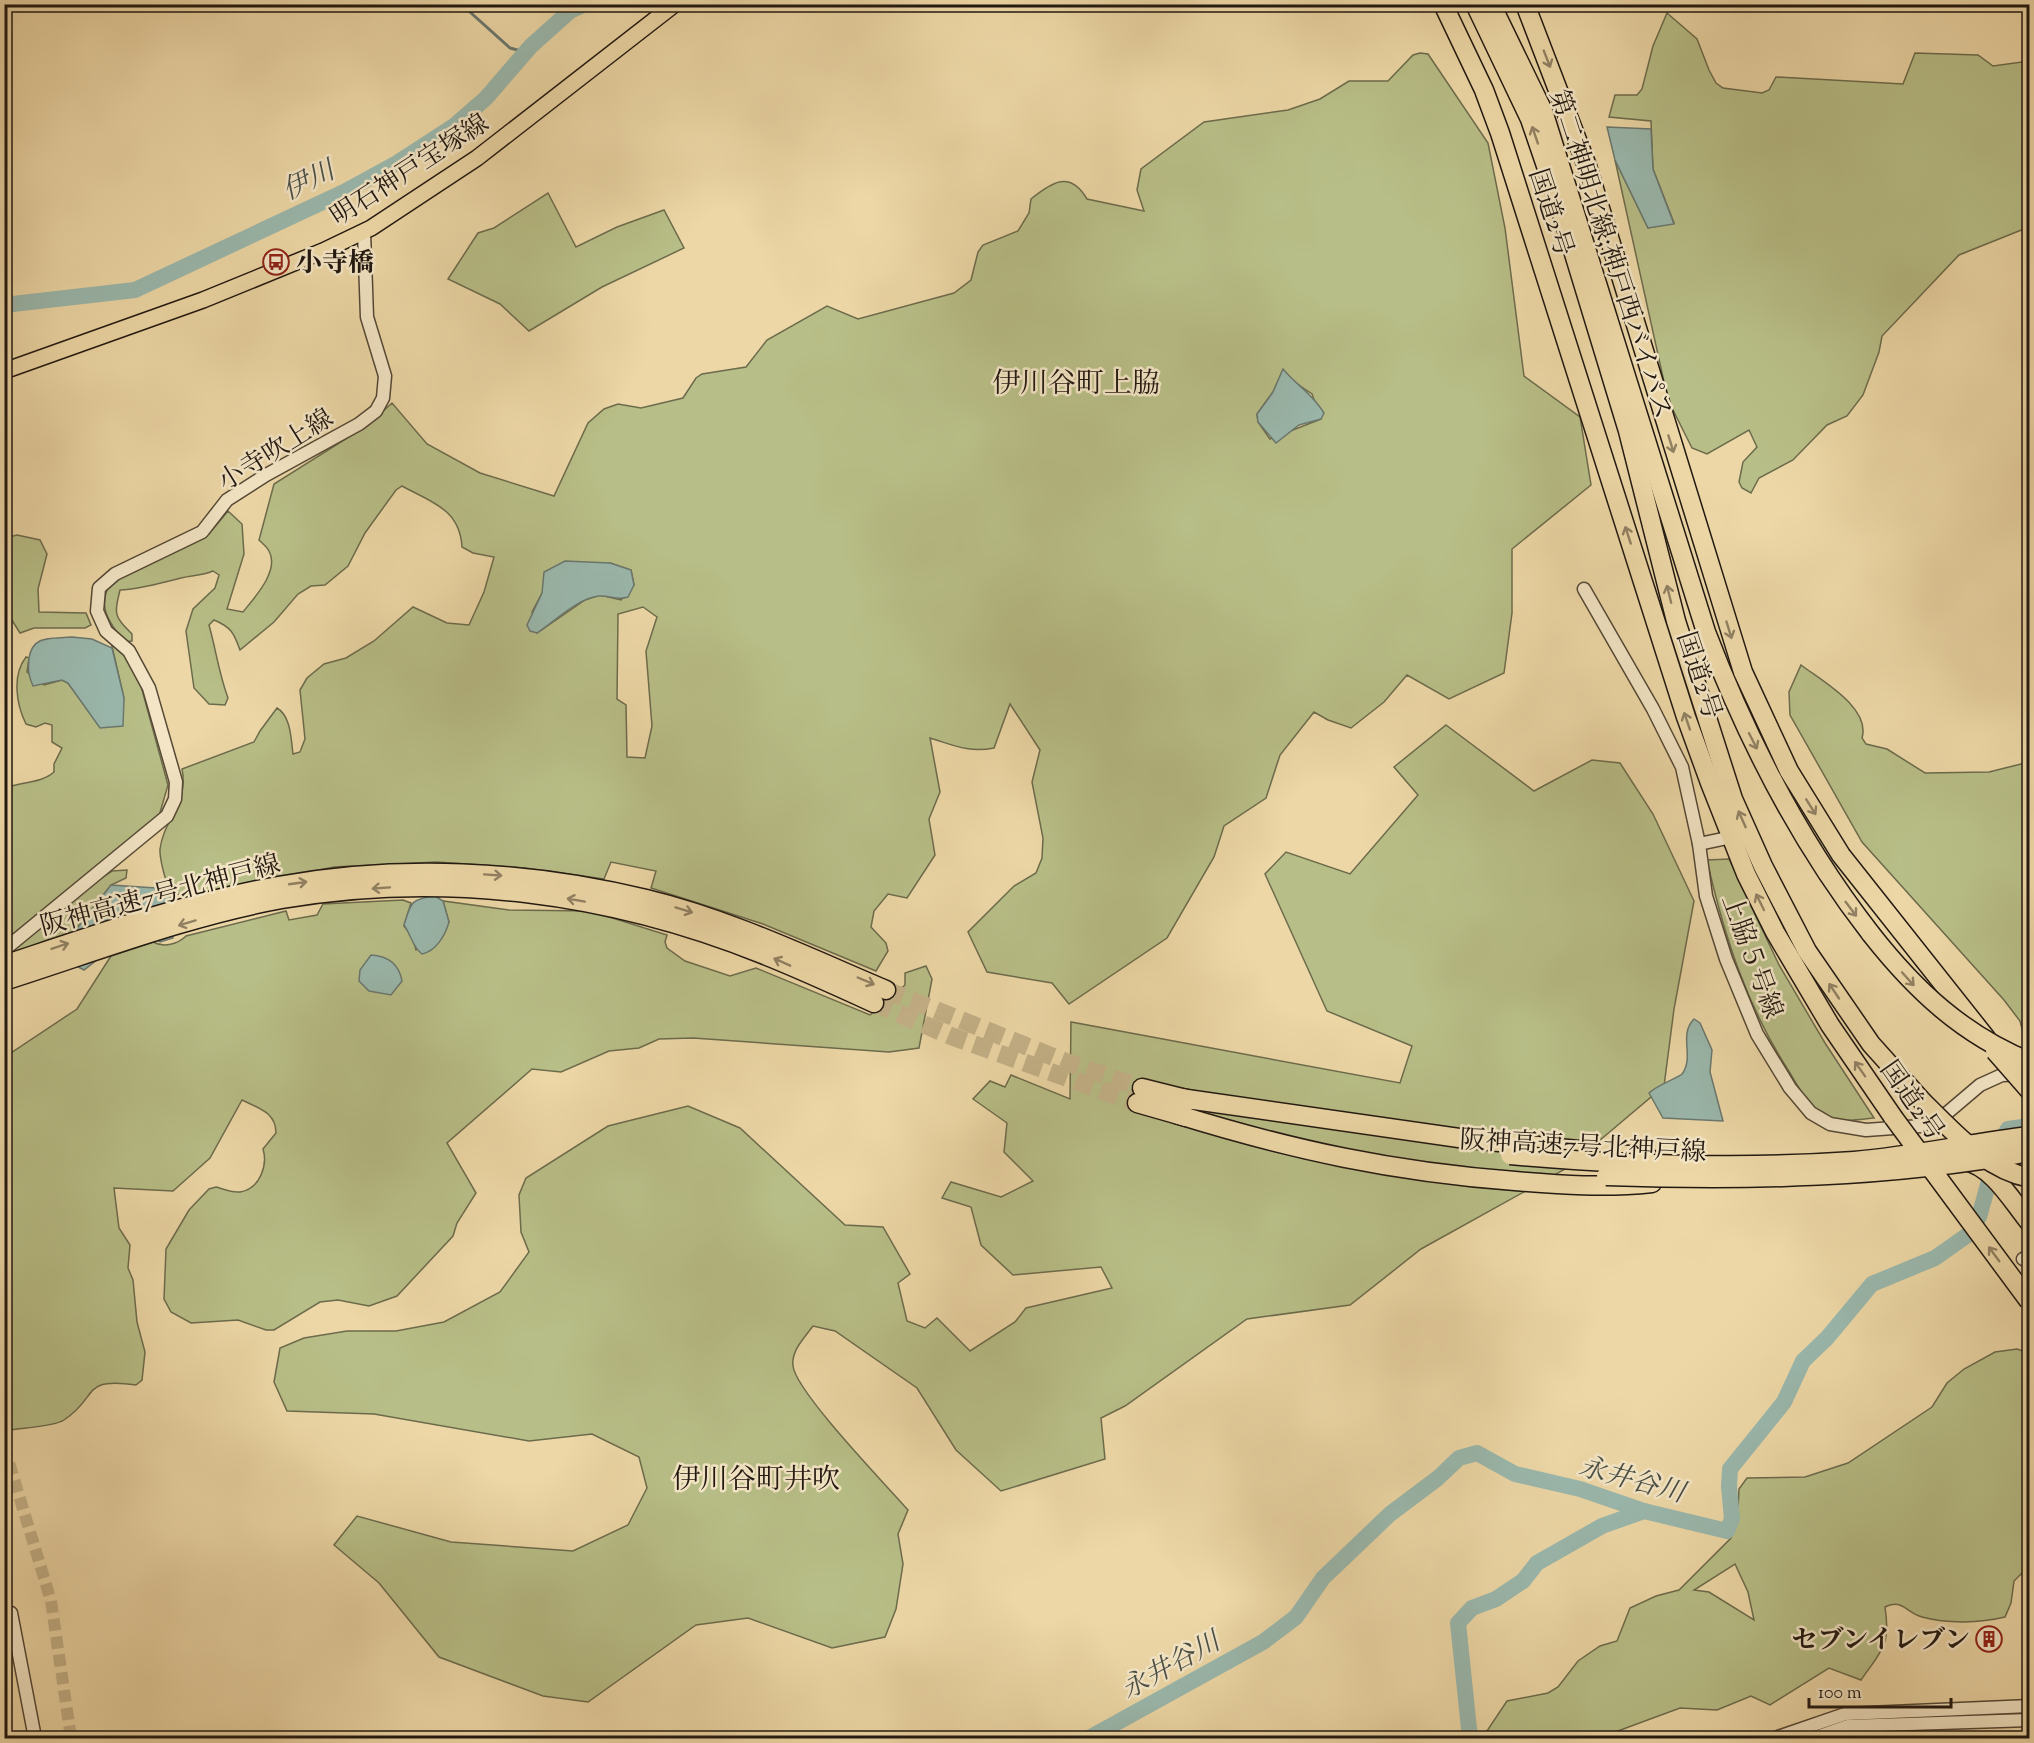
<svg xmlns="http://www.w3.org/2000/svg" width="2034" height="1743" font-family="'Sorts Mill Goudy','Noto Serif JP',serif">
	<rect width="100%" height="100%" fill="#edd7a6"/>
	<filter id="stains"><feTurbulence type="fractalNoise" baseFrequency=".00333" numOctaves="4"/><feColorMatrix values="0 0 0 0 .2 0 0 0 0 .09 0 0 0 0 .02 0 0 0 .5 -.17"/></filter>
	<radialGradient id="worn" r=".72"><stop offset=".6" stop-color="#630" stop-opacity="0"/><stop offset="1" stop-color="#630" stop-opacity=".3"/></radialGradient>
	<g fill="#b8be87" stroke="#6c6b4c" stroke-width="1.5" fill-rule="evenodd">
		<polygon points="1667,13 1697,39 1709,70 1716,83 1723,88 1762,93 1769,90 1776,77 1903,84 1915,53 1978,55 1993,66 2029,61 2029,227 1959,255 1882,336 1879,352 1863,395 1847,416 1827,425 1793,460 1759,478 1751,493 1742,488 1739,482 1743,462 1757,447 1749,430 1707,454 1692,448 1668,400 1615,160 1648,228 1674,223 1653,169 1651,121 1609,117 1615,95 1637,95 1642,89 1653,46"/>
		<path d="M1420,53L1428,54L1488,143L1505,228L1524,376L1580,417L1591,485L1512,549V613L1504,673L1449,699L1407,675L1384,702L1351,728L1328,720L1314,712L1280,755L1266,798L1224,826L1214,857L1167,938L1069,1004L1052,983L987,972L968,932L1014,886L1036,873L1042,858L1043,838L1032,782L1040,750L1010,704L994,748C969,753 953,745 930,738L940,792L929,819L935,855L907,898L888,894L874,911L871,927L886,943L888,951L876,971L763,924L651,888L656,871L611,862L604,879L525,868L437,862L334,867L213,891L170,895C167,882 159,862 160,849C164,818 189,804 182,769L254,742L260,731L277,708C291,716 291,739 293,754L300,752L305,739L300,690L307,678L324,664L346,658L374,641L413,607L447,623L469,625L484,592L494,557L473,553L462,547C460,509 431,502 402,486L396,490L365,533L348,566L325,585L311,586L298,594L274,622L240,650C234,633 231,627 214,620L209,625C216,650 219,674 228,698L225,705L209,704L194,688L186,631L193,609L215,588L219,575L213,571C201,576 193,575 181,578C160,583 142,589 120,590C114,615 114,616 132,634V641L124,642C107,619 94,602 116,576L209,534L228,511L242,524L244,554L227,609L243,612C254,598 280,571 269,551C267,547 262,543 259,540L274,484L368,425L392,403L427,444L480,473L554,496L588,423L604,409L618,404L641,408L683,398L696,378L702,374L746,367L767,340L827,306L858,319L954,293L971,280L978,252L983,245L1018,231L1029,213L1031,199C1052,182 1070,170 1087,199L1144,211L1137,190L1141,169L1204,122L1288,110L1320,99L1349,81H1388L1413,55ZM1283,370L1293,381L1312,394L1321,419L1270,439L1258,422L1257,414L1273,392ZM610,563L631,570L634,585L621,600L600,595L585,600L537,633L532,612L542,593ZM643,607L657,617L646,651L652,726L645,758L627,757L626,705L617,699L618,614Z"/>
		<polygon points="548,193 576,247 617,227 664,210 684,248 602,287 529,331 500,304 448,279 478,233 494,228"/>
		<polygon points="17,535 40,540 47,554 38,589 39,612 86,613 91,625 85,628 34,628 20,633 5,609 5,538"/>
		<path d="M111,642L127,658L141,686L168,785L159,816L5,945V788C21,782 42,783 54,772V764L62,748L52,742V725L45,723L36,727L26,724C16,704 12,675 26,657L29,658L27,672L44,685L62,680L68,683L100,727L124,698Z"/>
		<path d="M1801,665C1822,681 1871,708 1862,738L1866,744L1887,749L1925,773L1989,772L2029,762V1043H2026L2020,1021L2004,1000L1862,842L1790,715L1789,692Z"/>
		<path d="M1446,725L1534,791L1592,760L1620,763L1653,814L1694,901L1674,1009L1664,1086L1567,1168L1421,1249L1350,1305L1247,1319L1125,1406L1101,1418L1105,1459L1001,1491L956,1450L917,1388L835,1331L813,1326C804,1338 791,1351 793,1366C796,1392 887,1486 908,1510L898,1534L903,1564L896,1609L885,1637L832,1648L748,1618L696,1625L588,1702L543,1696L439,1657L379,1583L334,1545L357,1516L451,1542L573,1551L628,1525L647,1488L639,1457L592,1434L529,1441L374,1414L287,1411L274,1382L280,1348L304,1338L347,1331H396L444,1322L500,1292L529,1252L521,1232L519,1195L526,1178L608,1126L688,1106L740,1128L845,1225L883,1227L910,1274L898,1283L907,1321L925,1328L937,1318L970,1351L1015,1322L1026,1308L1112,1288L1101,1267L1013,1275L981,1245L971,1207L942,1198L951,1182L1001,1197L1033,1181L1004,1152L1007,1123L973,1099L990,1081L1005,1087L1011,1075L1070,1099L1071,1022L1400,1083L1412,1046L1327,1011L1265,874L1286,852L1350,874L1418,795L1394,767Z"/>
		<path d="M1729,859L1779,965L1825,1043L1874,1118C1855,1120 1838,1124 1821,1113C1807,1103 1799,1088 1790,1073C1747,1007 1724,936 1707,860Z"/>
		<polygon points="127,870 126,878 111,885 73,933 5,957 87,887 112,871"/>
		<path d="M403,900L411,903L404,926L412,936L416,950L449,922L443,901L509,910L590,911L667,935L665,942L667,948L685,961L730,976L756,968L870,1015L905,985V973L926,966L932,979L919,1048L889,1052L693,1038L659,1039L639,1048L609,1051L561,1072L532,1069L447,1143L476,1193L457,1223L453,1236L397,1296L369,1306L338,1300L320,1302L274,1330H266L238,1320L191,1323L171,1312L164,1299L166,1249L189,1210L209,1189L216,1187C223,1189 232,1193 240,1192C260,1189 268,1165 263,1149L276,1133C276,1112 258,1108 242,1100L210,1158L173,1191L114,1188L119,1228L130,1245L128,1268L133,1280L137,1322L145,1352L142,1380L136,1385C80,1377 100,1396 64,1420C54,1427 18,1428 5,1431V1057L77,1009L111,956L153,942C164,948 178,944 186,936L286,911L289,920L317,915L323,904Z"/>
		<path d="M2017,1349L2029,1353L2030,1565L2014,1581L2011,1603L2005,1617C1980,1623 1948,1624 1922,1617C1907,1613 1901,1598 1885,1607C1891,1645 1882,1650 1861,1680L1829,1668L1770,1705L1751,1696L1717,1710L1680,1708L1599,1738H1475L1487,1731L1507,1701L1548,1693L1558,1687L1578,1661L1600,1646L1617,1641L1630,1608L1656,1596L1679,1590L1731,1538L1738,1511L1739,1489L1747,1478L1805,1477L1848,1463L1932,1407L1947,1383L1964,1369L1995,1352ZM1735,1564L1748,1592L1754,1620L1709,1592L1694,1590Z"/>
	</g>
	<g fill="#9ab8ad" stroke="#6a786f" stroke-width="1.5">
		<polygon points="1607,127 1651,129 1653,169 1674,224 1648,228 1615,160"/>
		<path d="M1283,369C1298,387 1311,392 1324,413L1321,419L1299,425L1276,443L1258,422L1257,414L1273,392Z"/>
		<path d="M565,561L610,563L631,570L634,585L628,597C617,601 610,595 599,596C578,598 555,621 537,633L530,631L527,625L542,593L544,572Z"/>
		<path d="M72,637L92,639L112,648L124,698L123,726L100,728L68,683L62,680L33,686C28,674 28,670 29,658C33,634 52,639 72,637Z"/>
		<polygon points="111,885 156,888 170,892 173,938 160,942 149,935 112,948 84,970 56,955"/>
		<path d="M435,896L443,901L449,922C445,936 436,951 422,954C413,948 411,935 404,925C411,903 410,899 435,896Z"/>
		<path d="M371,955C388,956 399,964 402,981L391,995L369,991L359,981L360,970Z"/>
		<path d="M1694,1019L1700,1023L1712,1050L1710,1072L1723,1121L1663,1118L1649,1093C1657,1085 1678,1078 1682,1074C1695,1057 1678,1035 1694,1019Z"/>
	</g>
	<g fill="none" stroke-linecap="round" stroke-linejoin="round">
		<polyline stroke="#6a786f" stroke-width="3" points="461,4 510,48 521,51 531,46"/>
		<g stroke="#9ab8ad" stroke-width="16">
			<polyline points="4,305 135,290 344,192 397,163 454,126 486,98 531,46 570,11 585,4"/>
			<polyline points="1089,1738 1263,1642 1296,1617 1323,1578 1390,1514 1438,1478 1459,1458 1477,1453 1515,1474 1580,1489 1644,1511 1727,1531 1732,1519 1729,1486 1730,1469 1784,1402 1803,1361 1827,1338 1872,1284 1935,1258 1969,1234 1979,1217 1999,1145 2008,1129 2030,1126"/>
			<polyline points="1470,1738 1458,1623 1472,1608 1496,1599 1523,1581 1537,1563 1602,1526 1644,1511"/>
		</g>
		<g stroke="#c4b188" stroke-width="12" stroke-dasharray="12 6" stroke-linecap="butt">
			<polyline points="4,1446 51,1601 71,1738"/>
			<polyline points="4,1593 11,1613"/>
		</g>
		<g stroke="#c4b188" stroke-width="18" stroke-dasharray="18 9" stroke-linecap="butt">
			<polyline points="886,990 1066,1062 1142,1088"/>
			<polyline points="874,1003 951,1036 1137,1103"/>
		</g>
		<g stroke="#544836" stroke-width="15">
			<g id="minor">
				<polyline points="1584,589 1653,709 1682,767 1699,844 1706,896 1726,959 1757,1034 1790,1088 1811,1113 1830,1124 1866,1130 1921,1126 1947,1113 1980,1085 2002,1075 2030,1074"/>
				<polyline points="1699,844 1732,837"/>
				<polyline points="4,950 167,816 175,799 176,782 149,688 129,651 106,631 97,611 99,588 115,574 202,532 227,500 266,475 359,424 376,411 383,398 385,376 367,317 364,232"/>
				<polyline points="2023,1259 2030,1256"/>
				<polyline points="11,1613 35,1738"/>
				<polyline points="1775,1738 1845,1714 2030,1706"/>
				<polyline points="1814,1738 1848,1726 2030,1720"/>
			</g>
		</g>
		<g stroke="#211811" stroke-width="18">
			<polyline id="major" points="4,371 203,300 323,251 371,228 477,158 675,4"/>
		</g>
		<g stroke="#211811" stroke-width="21">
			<g id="highway">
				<polyline points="1443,4 1484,90 1500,133 1686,717 1710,783 1746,874 1775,932 1830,1025 1893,1117"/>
				<polyline points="1475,4 1530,119 1557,198 1628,431 1676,621 1733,799 1763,866 1807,951 1871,1044 1923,1102"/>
				<path d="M1491,4L1543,111L1706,632C1747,739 1800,843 1871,934"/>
				<polyline points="1525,4 1587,166 1743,672 1789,771 1841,855 1986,1038"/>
				<path d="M4,965C94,935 184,903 278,886C399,864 526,870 646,899C729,919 808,957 886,990"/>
				<path d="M4,981C95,952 188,916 282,899C444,871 610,893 762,954C800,969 837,986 874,1003"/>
				<polyline points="1142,1088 1190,1100"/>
				<polyline points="1180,1098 1459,1138 1648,1157"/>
				<polyline points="1137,1103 1186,1117"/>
				<path d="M1176,1114C1292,1150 1394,1172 1515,1181C1561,1185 1606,1188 1652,1183"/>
				<path d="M1963,1160C1994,1167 2011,1200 2030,1223"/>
			</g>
		</g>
		<use href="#minor" stroke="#f3e5c5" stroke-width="12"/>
		<use href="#major" stroke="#edd7a6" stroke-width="15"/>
		<use href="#highway" stroke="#edd7a6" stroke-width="18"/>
		<g stroke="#211811" stroke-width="21" stroke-linecap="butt">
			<g id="highway-bridge">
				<path d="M1871,934C1915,990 1963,1035 2030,1062"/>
				<polyline points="1995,1051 2030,1091"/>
				<path d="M1923,1102C1954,1132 1985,1169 2030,1178"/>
				<polyline points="1893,1117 2029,1301"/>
				<path d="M1510,1155C1624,1165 1740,1169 1854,1161C1913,1156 1971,1143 2030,1136"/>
				<path d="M1606,1176C1747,1181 1890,1178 2030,1152"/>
			</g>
		</g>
		<use href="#highway-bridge" stroke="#edd7a6" stroke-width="18"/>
	</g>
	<defs><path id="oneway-shaft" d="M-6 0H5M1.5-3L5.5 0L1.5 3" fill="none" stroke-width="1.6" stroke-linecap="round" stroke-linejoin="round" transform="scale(1.5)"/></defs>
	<g stroke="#918163">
		<use href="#oneway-shaft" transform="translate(1547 59) rotate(69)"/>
		<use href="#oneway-shaft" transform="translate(1535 135) rotate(-109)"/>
		<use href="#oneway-shaft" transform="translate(1671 444) rotate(73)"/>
		<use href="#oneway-shaft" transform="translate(1628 535) rotate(-108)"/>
		<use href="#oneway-shaft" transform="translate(1669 594) rotate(-104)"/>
		<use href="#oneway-shaft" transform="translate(1729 630) rotate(73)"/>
		<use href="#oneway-shaft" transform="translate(1687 721) rotate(-109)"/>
		<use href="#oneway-shaft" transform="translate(1753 741) rotate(63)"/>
		<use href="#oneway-shaft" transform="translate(1811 807) rotate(58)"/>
		<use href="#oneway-shaft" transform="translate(1742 819) rotate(-114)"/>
		<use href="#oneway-shaft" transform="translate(493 875) rotate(4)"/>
		<use href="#oneway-shaft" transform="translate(298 883) rotate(-8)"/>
		<use href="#oneway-shaft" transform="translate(381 888) rotate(176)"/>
		<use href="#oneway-shaft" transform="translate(576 900) rotate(-170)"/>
		<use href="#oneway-shaft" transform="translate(1760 902) rotate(-116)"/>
		<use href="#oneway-shaft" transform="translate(1851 909) rotate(53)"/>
		<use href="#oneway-shaft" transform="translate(684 910) rotate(17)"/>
		<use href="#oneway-shaft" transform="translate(187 923) rotate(163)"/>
		<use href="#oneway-shaft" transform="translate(60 946) rotate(-18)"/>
		<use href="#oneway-shaft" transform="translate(782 962) rotate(-156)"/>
		<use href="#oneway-shaft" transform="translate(1908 979) rotate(48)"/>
		<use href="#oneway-shaft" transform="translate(866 981) rotate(23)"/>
		<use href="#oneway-shaft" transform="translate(1834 991) rotate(-124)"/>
		<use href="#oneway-shaft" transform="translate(1860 1069) rotate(-125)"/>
		<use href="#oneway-shaft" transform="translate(1994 1254) rotate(-126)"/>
	</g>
	<defs>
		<g id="bus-ring" transform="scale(1.35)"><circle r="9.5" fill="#f3e5c5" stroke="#8f2418" stroke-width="1.5"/><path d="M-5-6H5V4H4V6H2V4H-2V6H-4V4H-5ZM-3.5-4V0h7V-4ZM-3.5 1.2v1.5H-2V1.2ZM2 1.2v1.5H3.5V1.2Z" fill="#8f2418"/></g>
		<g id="building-ring" transform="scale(1.35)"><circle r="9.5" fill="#f3e5c5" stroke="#8f2418" stroke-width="1.5"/><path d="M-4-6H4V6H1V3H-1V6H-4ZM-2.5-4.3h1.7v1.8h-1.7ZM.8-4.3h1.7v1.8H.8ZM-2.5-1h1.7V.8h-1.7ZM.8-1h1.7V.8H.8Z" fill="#8f2418"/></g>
	</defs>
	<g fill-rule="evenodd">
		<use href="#bus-ring" x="276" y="262"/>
		<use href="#building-ring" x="1989" y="1639"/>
	</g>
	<g text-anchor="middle" stroke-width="5" stroke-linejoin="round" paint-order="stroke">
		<g font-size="26" fill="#211811" stroke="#f3e5c5">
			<text transform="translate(409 169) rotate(-33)" y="9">明石神戸宝塚線</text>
			<text transform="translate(1552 212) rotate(72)" y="9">国道2号</text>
			<text transform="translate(1612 254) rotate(72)" y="9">第二神明北線;神戸西バイパス</text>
			<text transform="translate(275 449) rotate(-32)" y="9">小寺吹上線</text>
			<text transform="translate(1700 675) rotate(72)" y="9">国道2号</text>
			<text transform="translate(160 894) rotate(-15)" y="9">阪神高速7号北神戸線</text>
			<text transform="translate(1753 956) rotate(70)" y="9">上脇５号線</text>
			<text transform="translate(1913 1100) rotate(55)" y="9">国道2号</text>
			<text transform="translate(1583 1145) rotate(3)" y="9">阪神高速7号北神戸線</text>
		</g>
		<g font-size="26" font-weight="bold" fill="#211811" stroke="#f3e5c5" text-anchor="start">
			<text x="296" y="271">小寺橋</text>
			<text x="1970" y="1648" text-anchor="end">セブンイレブン</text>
		</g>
		<g font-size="27" font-style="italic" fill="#4b5048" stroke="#f3e5c5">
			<text transform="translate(308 180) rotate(-26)" y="9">伊川</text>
			<text transform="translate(1632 1479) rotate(15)" y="9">永井谷川</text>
			<text transform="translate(1170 1665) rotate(-29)" y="9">永井谷川</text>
		</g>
		<g font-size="28" fill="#211811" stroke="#f3e5c5">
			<text x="1076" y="392">伊川谷町上脇</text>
			<text x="756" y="1488">伊川谷町井吹</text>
		</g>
	</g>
	<rect width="2034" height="1743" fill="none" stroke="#edd7a6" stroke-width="24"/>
	<rect x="6" y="6" width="2022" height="1731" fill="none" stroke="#211811" stroke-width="3"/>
	<rect x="12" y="12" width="2010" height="1719" fill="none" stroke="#211811" stroke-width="1.5"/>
	<path d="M1809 1698v9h142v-9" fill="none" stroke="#211811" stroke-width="3"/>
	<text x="1818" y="1698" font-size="18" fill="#211811" stroke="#f3e5c5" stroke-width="4.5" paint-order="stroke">100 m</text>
	<rect width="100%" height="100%" filter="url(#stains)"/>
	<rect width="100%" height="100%" fill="url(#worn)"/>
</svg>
